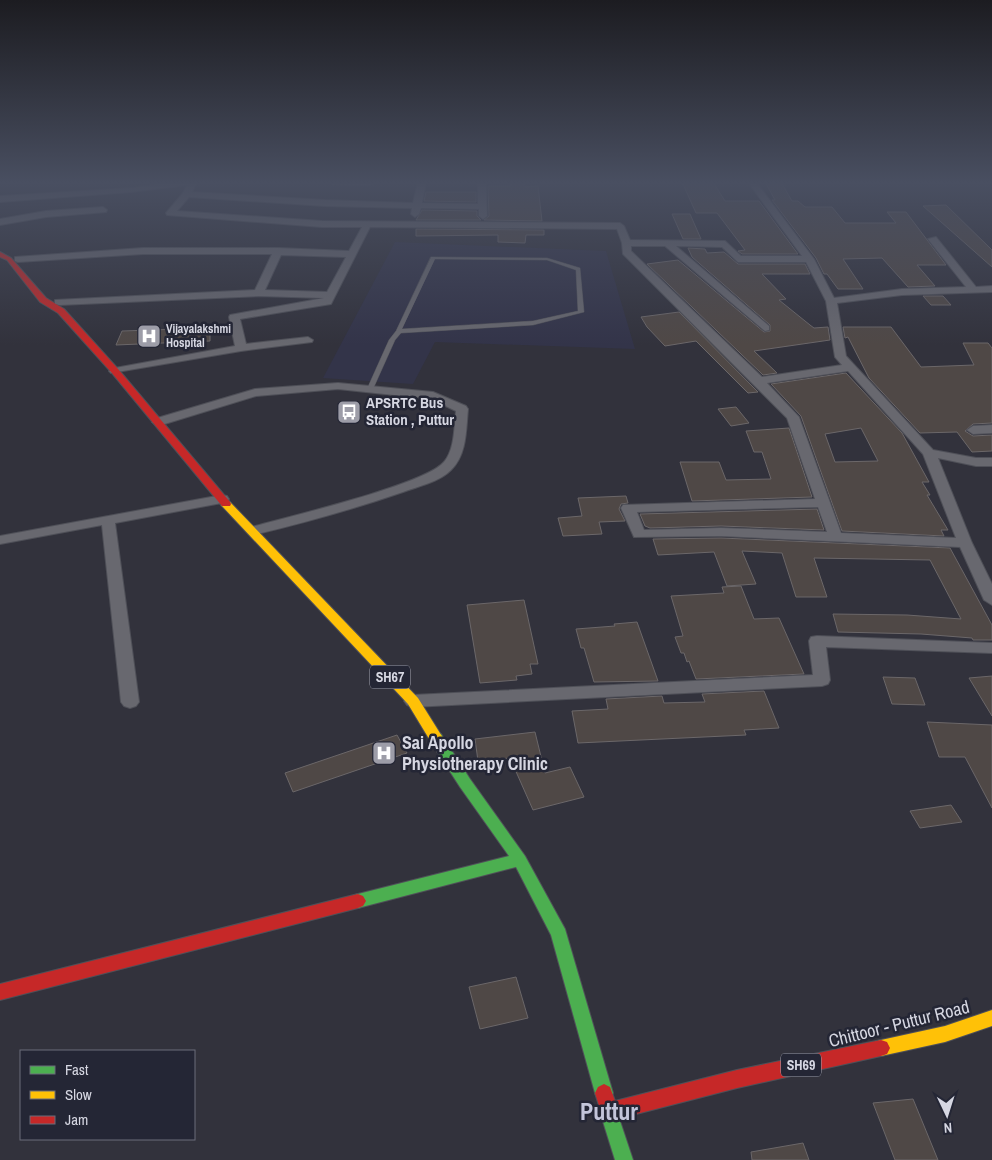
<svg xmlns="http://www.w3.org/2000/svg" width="992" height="1160" font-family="'Archivo Narrow',sans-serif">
	<rect width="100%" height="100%" fill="#32323c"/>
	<polygon fill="#333449" points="395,242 606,251 635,349 435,342 413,384 323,378"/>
	<g fill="#4f4846" stroke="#6b6769" fill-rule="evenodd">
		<polygon points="511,182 524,182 525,187 538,186 542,221 484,220 489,216 488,186 511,186"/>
		<polygon points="682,182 713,182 725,201 759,201 798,254 742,254 738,251 745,250 717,213 696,213"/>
		<polygon points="765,182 781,182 792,201 798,201 805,207 832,207 845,223 896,223 887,212 906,212 946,265 917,265 935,286 908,287 882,258 843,259 863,289 838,289 827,274 824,274 816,258 772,200 775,200"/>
		<polygon points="426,192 476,192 476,202 424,201"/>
		<polygon points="946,205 992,250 992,267 923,206"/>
		<polygon points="422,210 477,211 477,216 481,220 416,220"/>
		<polygon points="672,214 690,214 701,239 683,239"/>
		<polygon points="416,229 544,230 544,235 526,235 525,243 498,242 498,235 416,236"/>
		<polygon points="688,248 705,249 707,253 724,252 738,264 805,264 810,274 762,274 786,299 779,300 810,325 814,328 828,327 830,340 754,351 777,373 763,375 647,264 678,260 764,332 770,331 770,325 692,257"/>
		<polygon points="923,296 943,296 951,305 931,305"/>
		<polygon points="679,312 758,392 748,393 696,341 665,346 647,327 641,317"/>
		<polygon points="843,327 891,327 921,367 974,365 963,343 988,343 992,348 992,423 973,424 965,431 973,436 992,435 992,451 972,452 957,432 920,433 869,378 848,337 845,338"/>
		<polygon points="210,328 210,341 116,345 122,331"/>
		<path d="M846,373L902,433L929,482H922L930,495H927L948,530H941L944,536L842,531L801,416L771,384ZM861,428L878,461L835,462L825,434Z"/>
		<polygon points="736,407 749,423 731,426 718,409"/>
		<polygon points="789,428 812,497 692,501 680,462 719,462 726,480 771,479 762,452 754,452 746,431"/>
		<polygon points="626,496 628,503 621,504 619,509 625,521 599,522 602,534 563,536 558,518 582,516 578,498"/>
		<polygon points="817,509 824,530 721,526 650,528 645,526 640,514"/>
		<polygon points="721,538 950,548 992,625 992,640 973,640 972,638 921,634 838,632 833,614 907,615 961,619 930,560 814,558 827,597 796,597 782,553 742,551 756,584 727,586 714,552 658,555 653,539"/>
		<polygon points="741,586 754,619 779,618 804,674 696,679 689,661 687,662 684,653 681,653 675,637 683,636 671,596 724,593 722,587"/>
		<polygon points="524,600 538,664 530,664 532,674 516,676 517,680 480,683 467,605"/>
		<polygon points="637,622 658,681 594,682 584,648 581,648 576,629 615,626 614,624"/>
		<polygon points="992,676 992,716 969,678"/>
		<polygon points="883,677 915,678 925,705 892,704"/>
		<polygon points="764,691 779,728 744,730 746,735 578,743 572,711 608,709 606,699 662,696 664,703 705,702 702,694"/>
		<polygon points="927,722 992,725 992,808 965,757 939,757"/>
		<polygon points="535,732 545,773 570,767 584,797 533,810 510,758 478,761 475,739"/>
		<polygon points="397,735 407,753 293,792 285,773"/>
		<polygon points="951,805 962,822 920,828 910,811"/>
		<polygon points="516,977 528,1018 480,1029 469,987"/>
		<polygon points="913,1099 938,1160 895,1160 873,1103"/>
		<polygon points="803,1143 809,1160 752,1160 751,1152"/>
	</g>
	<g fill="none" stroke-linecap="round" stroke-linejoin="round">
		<g stroke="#4f5058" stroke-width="1">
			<path id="lane" d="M431,257L547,258L580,268L584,312L533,325L401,333L395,340L373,389L370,391L368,390L367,389L389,340L396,331ZM435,259L547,260L576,270L578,311L533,321L402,329Z"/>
		</g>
		<g stroke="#4f5058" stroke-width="2">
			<g id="street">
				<path d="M173,182H197L192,192L325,200L413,203L418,182H426L422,203L478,204V182H486L487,216L483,219L479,216V209L421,208L419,214L415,217L411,214L412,208L325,206L189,197L177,211L322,221L620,223L624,226L630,240L725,241L741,256H802L748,182H756L814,259L834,298L902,289L966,287L928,239L936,237L976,287L992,286V292L902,295L837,303L846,356L933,450L976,458H992V466H976L938,458L972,543L992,584V605L984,600L960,547L721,536L634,537L621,508L623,505L815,499L787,418L623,254L622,243L617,229L370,227L331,304L240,319L246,344L308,337L313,340L312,342L241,351L111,373L109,371L115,368L235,346L229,317L230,315L324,298L259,296L59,305L55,304V300L255,290L272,254H143L18,262L15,261V257L143,248H278L349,251L362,227H322L167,215L166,213L183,193L187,185L131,192L0,202V196L131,188ZM631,246H665L765,331L769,330V326L676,246L722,247L738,262H806L826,301L835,357L842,365L762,377L631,251ZM281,255L346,257L327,292L265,290ZM848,371L923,454L956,538L841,533L799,417L767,383ZM818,507L827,532L721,528L644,530L637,512Z"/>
				<polygon points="328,182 372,182 373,183 369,185 332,184"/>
				<polygon points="103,207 107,210 106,212 46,217 0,225 0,219 46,211"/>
				<path d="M338,383L433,392L466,406L468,409C466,429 467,455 451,470C439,482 419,486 403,492C354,509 303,523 253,535L246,531L248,528C283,518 425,485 444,462C455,449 454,427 456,411L431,399L338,389L256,396L158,426L152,422L154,419L255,389Z"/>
				<polygon points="992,425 992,433 973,434 967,430 973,426"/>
				<polygon points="222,495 227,496 229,499 227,502 115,523 139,702 136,706 130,708 124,706 121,702 102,525 0,544 0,536"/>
				<polygon points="817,636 992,643 992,653 826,647 830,680 828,684 822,686 413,707 407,705 404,701 407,697 413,695 813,675 809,641 811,637"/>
			</g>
		</g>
		<g stroke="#4f5058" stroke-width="2">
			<g id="fast">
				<polygon points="436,733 441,734 470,779 525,856 565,929 613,1093 610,1099 604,1102 598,1099 595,1093 551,935 516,867 358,908 353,906 350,901 353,896 358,894 509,856 460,787 431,742 429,738 431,734"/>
				<polygon points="609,1103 615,1106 633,1160 615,1160 600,1112 603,1106"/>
			</g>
		</g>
		<g stroke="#4f5058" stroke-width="2">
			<g id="slow">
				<polygon points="226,501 230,502 418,698 443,738 441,742 436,743 431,742 408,704 222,506 221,504 222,502"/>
				<polygon points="992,1010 992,1026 945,1042 881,1056 875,1054 872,1048 875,1042 881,1040 945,1026"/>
			</g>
		</g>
		<g stroke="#4f5058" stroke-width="2">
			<g id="jam">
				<polygon points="0,252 11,258 46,298 64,309 118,369 230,502 231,504 230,506 222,506 112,373 58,313 40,302 7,260 0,257"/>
				<polygon points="358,894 363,896 366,901 363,906 358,908 0,1000 0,984"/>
				<polygon points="881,1040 887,1042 890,1048 887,1054 881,1056 737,1088 609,1121 603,1118 595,1093 598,1087 604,1084 610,1087 615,1101 737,1070"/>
			</g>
		</g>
		<use href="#lane" fill="#68686f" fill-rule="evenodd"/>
		<use href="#street" fill="#68686f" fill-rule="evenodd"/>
		<use href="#fast" fill="#4caf50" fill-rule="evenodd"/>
		<use href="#slow" fill="#ffc107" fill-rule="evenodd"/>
		<use href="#jam" fill="#c62828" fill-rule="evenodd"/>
	</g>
	<linearGradient id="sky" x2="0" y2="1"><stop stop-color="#1c1c21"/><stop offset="0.53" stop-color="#494f61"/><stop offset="1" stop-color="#494f61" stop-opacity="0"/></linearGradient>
	<rect width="992" height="345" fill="url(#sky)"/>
	<defs>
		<g id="hospital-square" transform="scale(1.25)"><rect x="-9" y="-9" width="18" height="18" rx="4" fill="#9d9da8" stroke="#242635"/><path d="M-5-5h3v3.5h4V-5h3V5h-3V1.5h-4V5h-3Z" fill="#fff"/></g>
		<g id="bus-square" transform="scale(1.25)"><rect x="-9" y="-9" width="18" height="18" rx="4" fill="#9d9da8" stroke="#242635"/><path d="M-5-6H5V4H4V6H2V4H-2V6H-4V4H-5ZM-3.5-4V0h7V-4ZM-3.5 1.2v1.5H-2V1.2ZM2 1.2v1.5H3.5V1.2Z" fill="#fff"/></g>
	</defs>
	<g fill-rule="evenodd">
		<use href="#hospital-square" x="149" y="336"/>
		<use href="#bus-square" x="349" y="412"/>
		<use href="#hospital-square" x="384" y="753"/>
	</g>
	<g text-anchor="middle" stroke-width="5" stroke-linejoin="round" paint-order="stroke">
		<g font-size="12" font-weight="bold" fill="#d6d7e2" stroke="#242635" text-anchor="start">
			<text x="166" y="333">Vijayalakshmi<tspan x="166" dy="14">Hospital</tspan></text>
		</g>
		<g fill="#242635" stroke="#a1a2ae" stroke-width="1">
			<rect x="370" y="665.5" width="40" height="23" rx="4"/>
			<rect x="781" y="1053.5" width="40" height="23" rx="4"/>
		</g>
		<g font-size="14" font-weight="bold" fill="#d6d7e2">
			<text x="390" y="682">SH67</text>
			<text x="801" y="1070">SH69</text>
		</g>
		<g font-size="15" font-weight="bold" fill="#d6d7e2" stroke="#242635" text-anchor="start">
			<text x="366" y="408">APSRTC Bus<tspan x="366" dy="17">Station , Puttur</tspan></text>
		</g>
		<g font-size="18" font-weight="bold" fill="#d6d7e2" stroke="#242635" text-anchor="start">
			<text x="402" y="749">Sai Apollo<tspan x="402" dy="21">Physiotherapy Clinic</tspan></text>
		</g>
		<g font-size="18" fill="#d6d7e2" stroke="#242635">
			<text transform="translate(899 1024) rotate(-14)" y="6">Chittoor - Puttur Road</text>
		</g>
		<g font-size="24" font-weight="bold" fill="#c3c5da" stroke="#242635">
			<text x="609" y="1120">Puttur</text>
		</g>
	</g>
	<rect x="20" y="1050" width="175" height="90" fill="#242635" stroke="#6b6d7a"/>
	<rect x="30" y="1066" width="25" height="8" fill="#4caf50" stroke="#6b6d7a"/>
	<text x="65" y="1075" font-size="15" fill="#d6d7e2">Fast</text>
	<rect x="30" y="1091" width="25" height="8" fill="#ffc107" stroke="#6b6d7a"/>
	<text x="65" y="1100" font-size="15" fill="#d6d7e2">Slow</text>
	<rect x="30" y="1116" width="25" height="8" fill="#c62828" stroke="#6b6d7a"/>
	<text x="65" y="1125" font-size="15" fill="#d6d7e2">Jam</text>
	<g transform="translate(947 1115) rotate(176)" stroke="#242635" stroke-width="4" paint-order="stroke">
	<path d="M0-4L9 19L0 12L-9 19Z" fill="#d6d7e2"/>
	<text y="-8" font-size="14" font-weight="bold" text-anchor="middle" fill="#d6d7e2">N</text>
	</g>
</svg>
